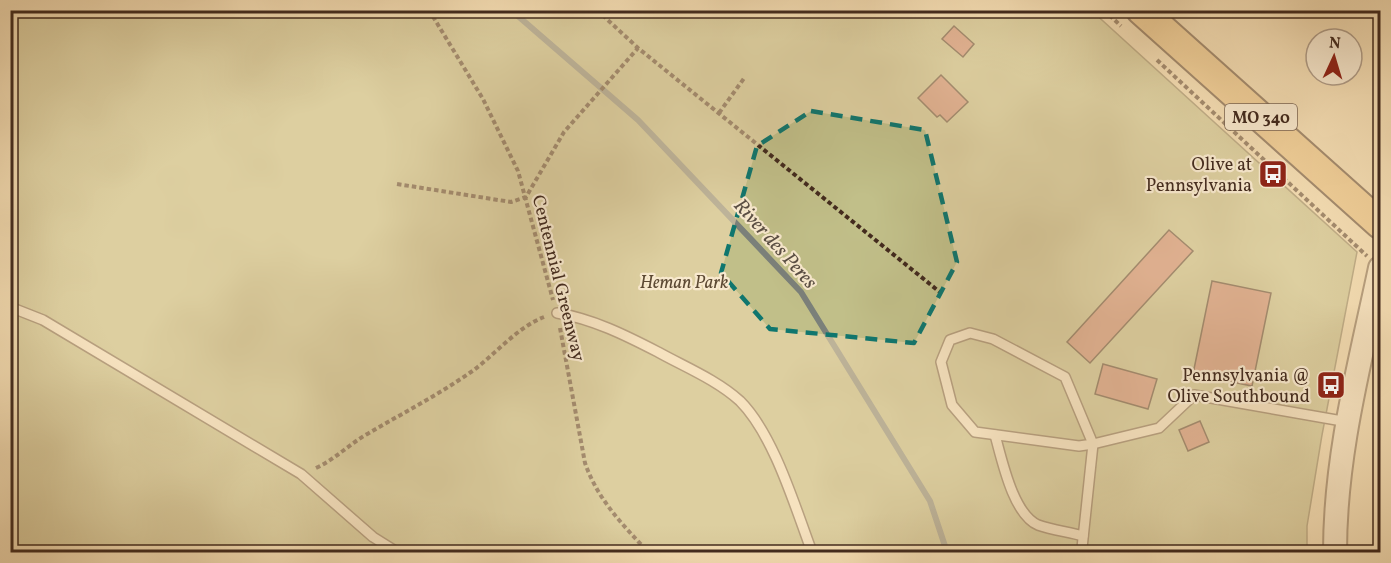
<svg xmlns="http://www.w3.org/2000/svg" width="1391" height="563" font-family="Vollkorn,serif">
	<rect width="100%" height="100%" fill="#f4ddb3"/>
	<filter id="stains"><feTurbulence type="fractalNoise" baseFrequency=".00333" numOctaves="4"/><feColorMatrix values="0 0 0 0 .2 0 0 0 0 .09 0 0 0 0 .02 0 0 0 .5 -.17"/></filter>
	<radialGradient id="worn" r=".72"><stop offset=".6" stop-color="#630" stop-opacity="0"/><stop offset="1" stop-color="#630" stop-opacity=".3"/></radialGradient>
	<polygon fill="#c1bf89" stroke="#827554" stroke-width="1.5" points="10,11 1092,11 1357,252 1322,435 1307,526 1307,552 11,552"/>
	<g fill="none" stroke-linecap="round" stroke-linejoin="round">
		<polyline stroke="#7b807a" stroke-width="6" points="511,10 638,120 801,292 930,501 947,552"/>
	</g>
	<g fill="#cb7f6a" stroke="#432b1e" stroke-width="1.5">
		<polygon points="954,26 974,44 963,57 942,39"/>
		<polygon points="941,75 968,102 947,122 940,115 937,117 918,98"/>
		<polygon points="1169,230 1193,251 1090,363 1067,342"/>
		<polygon points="1212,281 1271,293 1252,386 1193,374"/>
		<polygon points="1103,364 1157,379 1148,409 1095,394"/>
		<polygon points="1200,421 1209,442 1188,451 1179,430"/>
	</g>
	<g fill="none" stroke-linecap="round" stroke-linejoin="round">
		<g stroke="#6f5843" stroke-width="12">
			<g id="service">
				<polyline points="1372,10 1380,18"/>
				<polyline points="1160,24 1173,10"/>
				<polyline points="10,307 43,320 301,474 373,537 397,552"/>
				<path d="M557,313C593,319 625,335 658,352C685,367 717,380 740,401C774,435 795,507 812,552"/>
				<polygon points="970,333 993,339 1065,377 1093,444 1079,446 975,432 952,405 941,362 950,340"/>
				<path d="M995,435C1002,460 1013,514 1038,525C1052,530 1069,532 1083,536"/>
				<polyline points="1084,552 1082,548 1093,444 1159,428 1194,395 1348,422"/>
			</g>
		</g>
		<g stroke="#6f5843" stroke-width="26">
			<path id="tertiary" d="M1335,552C1335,454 1360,363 1380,268"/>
		</g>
		<g stroke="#432b1e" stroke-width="32">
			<polyline id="primary" points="1141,10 1380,224"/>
		</g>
		<g stroke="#432b1e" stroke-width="4" stroke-dasharray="4.5 3" stroke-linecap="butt">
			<polyline points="429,10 483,99 518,171 553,300"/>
			<polyline points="597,10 638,48 941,293"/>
			<polyline points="1104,10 1121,26"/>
			<polyline points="1157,60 1367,256"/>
			<polyline points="719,113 745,77"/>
			<polyline points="397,184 511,202 526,197 564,132 638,48"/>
			<path d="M560,328L585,463C598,500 622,524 648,552"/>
			<path d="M316,468C337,458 349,444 369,433C403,413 438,395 471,372C495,355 516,328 544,317"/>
		</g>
		<use href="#service" stroke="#f8e9ce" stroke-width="9"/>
		<use href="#tertiary" stroke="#f8e9ce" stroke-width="22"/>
		<use href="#primary" stroke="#eabe7a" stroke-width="28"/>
	</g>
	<path d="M0 0H1391V563H0ZM811,111L925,130L957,262L914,343L770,329L721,273L757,146Z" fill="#f4ddb3" fill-opacity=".55" fill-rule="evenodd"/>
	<path fill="none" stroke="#0f766e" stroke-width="4.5" stroke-dasharray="12 8" stroke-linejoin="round" d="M811,111L925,130L957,262L914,343L770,329L721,273L757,146Z"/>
	<defs>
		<g id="bus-square" transform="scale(1.5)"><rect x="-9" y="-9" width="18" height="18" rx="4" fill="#8f2418" stroke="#f8e9ce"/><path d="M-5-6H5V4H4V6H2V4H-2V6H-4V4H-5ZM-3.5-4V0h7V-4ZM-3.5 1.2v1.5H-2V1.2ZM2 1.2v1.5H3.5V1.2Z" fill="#fff"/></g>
	</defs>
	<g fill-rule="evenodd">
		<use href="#bus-square" x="1273" y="174"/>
		<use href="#bus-square" x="1331" y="385"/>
	</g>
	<g text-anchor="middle" stroke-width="4.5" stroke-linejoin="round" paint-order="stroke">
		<rect fill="#f8e9ce" stroke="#796453" stroke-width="1.5" x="1225" y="104" width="72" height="26" rx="4.5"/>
		<g font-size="16" font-weight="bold" fill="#432b1e">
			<text x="1261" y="123">MO 340</text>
		</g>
		<g font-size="18" fill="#432b1e" stroke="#f8e9ce" text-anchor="end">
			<text x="1252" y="170">Olive at<tspan x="1252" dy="21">Pennsylvania</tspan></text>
			<text x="1310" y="381">Pennsylvania @<tspan x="1310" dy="21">Olive Southbound</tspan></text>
		</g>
		<g font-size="18" fill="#432b1e" stroke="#f8e9ce">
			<text transform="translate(559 278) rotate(76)" y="6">Centennial Greenway</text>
		</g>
		<g font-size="18" font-style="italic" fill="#5c4933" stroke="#f8e9ce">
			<text x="684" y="288">Heman Park</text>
		</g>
		<g font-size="20" font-style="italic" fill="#5a4e44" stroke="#f8e9ce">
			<text transform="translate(776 243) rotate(48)" y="7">River des Peres</text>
		</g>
	</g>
	<rect width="1391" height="563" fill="none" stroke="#f4ddb3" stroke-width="36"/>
	<rect x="12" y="12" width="1367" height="539" fill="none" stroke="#432b1e" stroke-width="3"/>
	<rect x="18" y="18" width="1355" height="527" fill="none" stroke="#432b1e" stroke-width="1.5"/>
	<g transform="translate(1334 57) rotate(4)"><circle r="28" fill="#f8e9ce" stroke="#b09d88" stroke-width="1.5"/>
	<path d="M0-4.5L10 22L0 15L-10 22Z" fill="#8f2418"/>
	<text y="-9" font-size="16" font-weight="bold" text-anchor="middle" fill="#432b1e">N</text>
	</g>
	<rect width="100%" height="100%" filter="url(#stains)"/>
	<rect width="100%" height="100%" fill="url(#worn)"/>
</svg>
